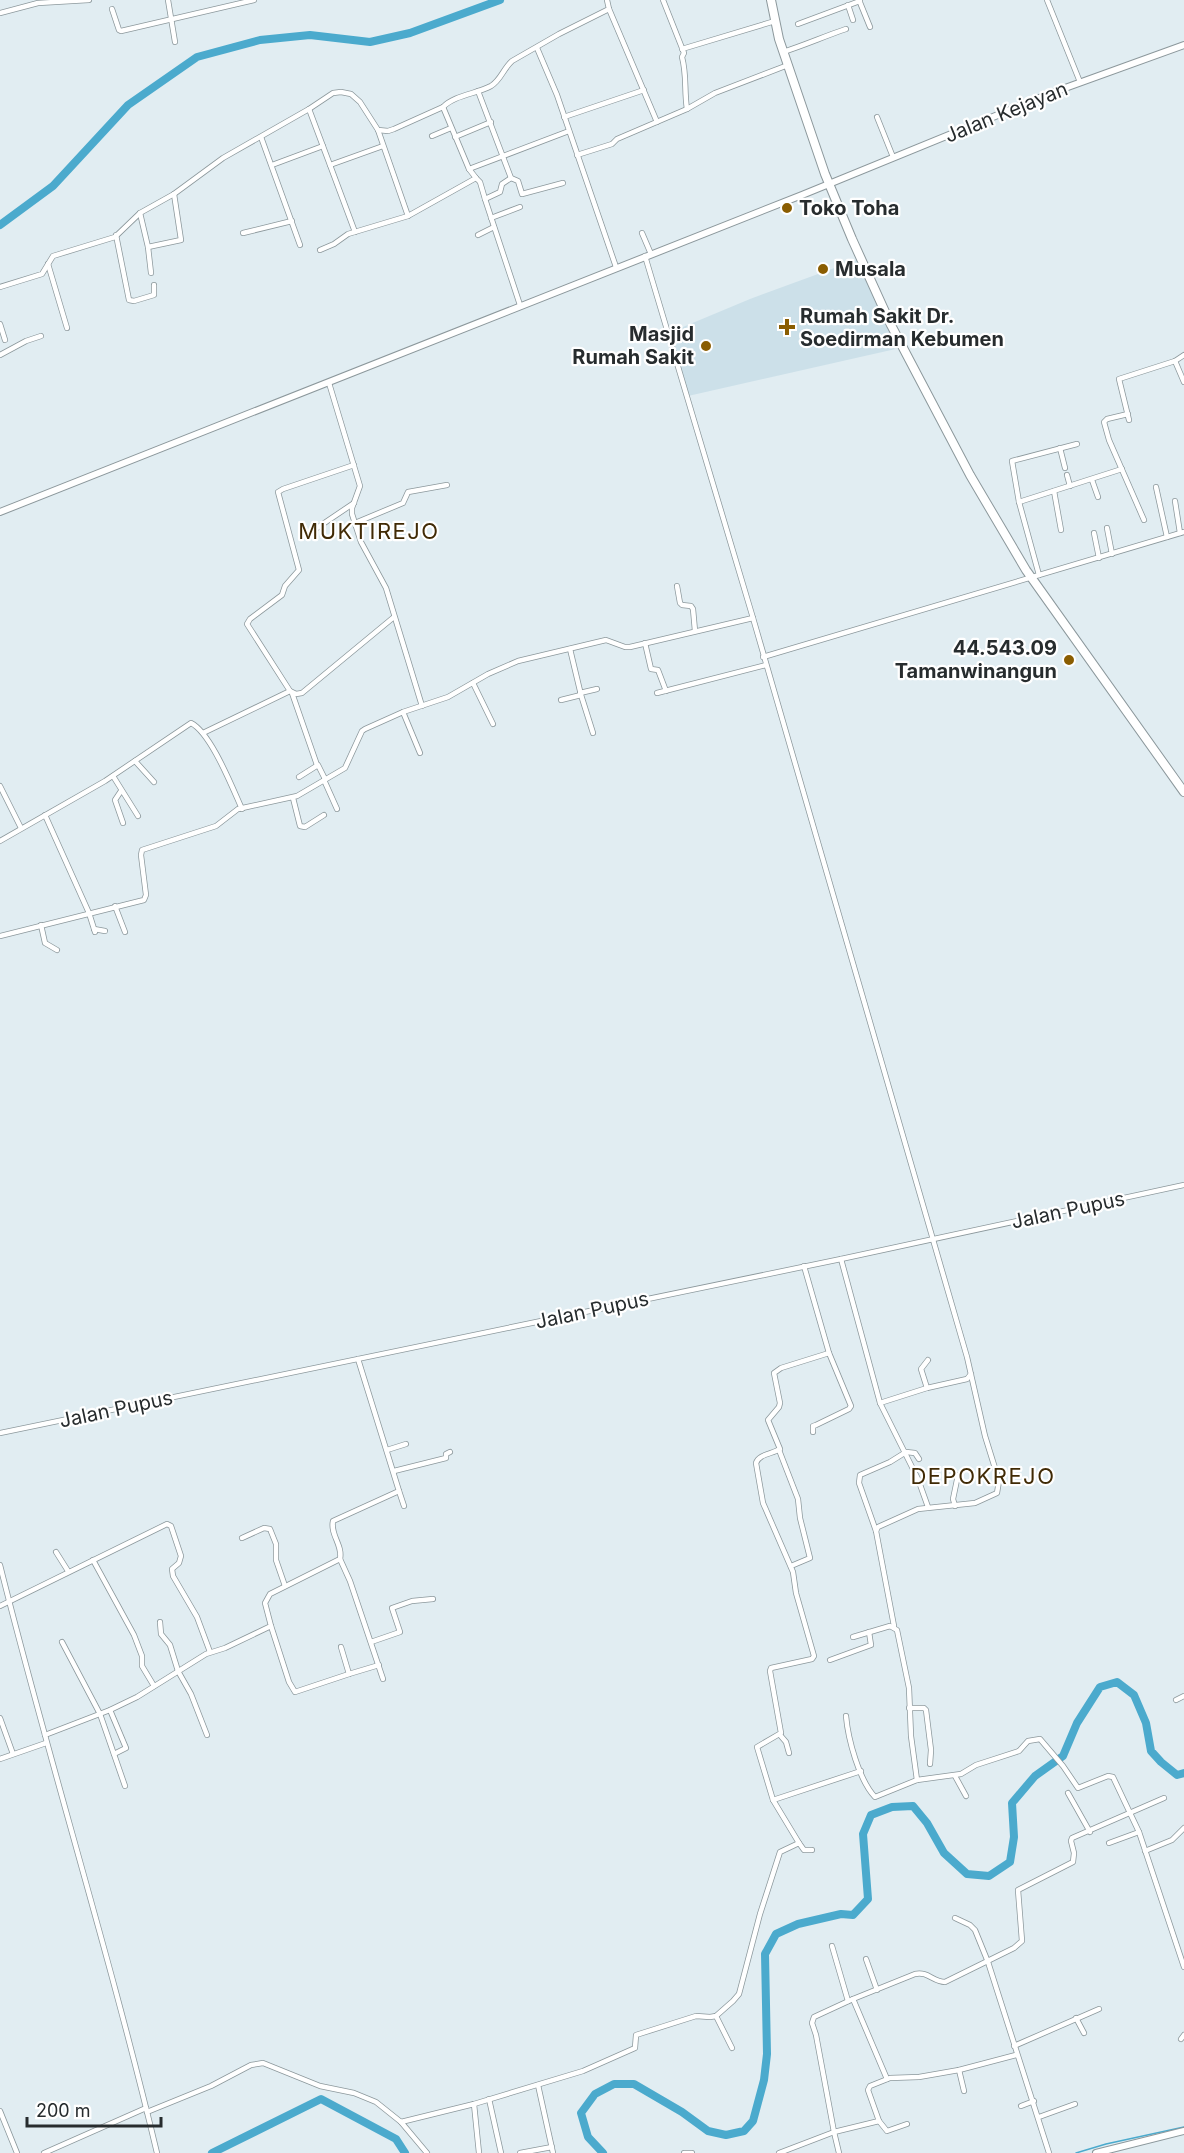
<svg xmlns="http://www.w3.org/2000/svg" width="1184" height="2153" font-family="Inter,sans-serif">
	<rect width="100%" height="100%" fill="#e1edf2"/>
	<polygon fill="#cce0e9" points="859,259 900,348 688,396 671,332 750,299"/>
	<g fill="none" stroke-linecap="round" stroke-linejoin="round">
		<polyline stroke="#4baacd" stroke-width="1.5" points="1076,2153 1106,2144 1184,2127"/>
		<g stroke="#4baacd" stroke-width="8">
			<polyline points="0,225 53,186 128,105 197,57 260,40 310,35 370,42 410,33 500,0"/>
			<polyline points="212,2153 321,2099 396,2139 405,2153"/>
			<polyline points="603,2153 588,2137 581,2113 595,2094 614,2084 634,2084 682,2112 708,2131 726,2135 744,2131 753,2121 764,2080 767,2054 765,1954 776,1934 798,1924 841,1914 853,1915 868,1899 863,1834 871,1815 892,1807 913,1806 927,1823 944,1853 967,1874 989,1876 1010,1862 1014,1837 1012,1803 1035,1776 1063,1756 1077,1723 1100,1687 1117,1682 1134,1695 1146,1723 1151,1751 1161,1762 1177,1775 1184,1773"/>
		</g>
		<g stroke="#8c989c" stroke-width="6">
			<g id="street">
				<polyline points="168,0 175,42"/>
				<path d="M663,0L684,53L682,57C687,76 684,90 687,109"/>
				<polyline points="859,0 870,27"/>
				<polyline points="1047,0 1080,82"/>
				<polyline points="848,5 853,20"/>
				<polyline points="112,9 119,30 121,31 254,0"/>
				<polyline points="609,9 657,122"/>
				<polyline points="0,13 38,3 89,0"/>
				<polyline points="798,24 860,1"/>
				<polyline points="537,48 557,95 616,267"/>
				<polyline points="682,49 775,21"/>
				<path d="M783,52C805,45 825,36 846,29"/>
				<polyline points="478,91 511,178 518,181 522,194 563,183"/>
				<polyline points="309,109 330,165"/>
				<polyline points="564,117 644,90"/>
				<polyline points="877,117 893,157"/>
				<polyline points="378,130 408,216"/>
				<polyline points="432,136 451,128"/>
				<polyline points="261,137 300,245"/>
				<polyline points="455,137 491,122"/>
				<polyline points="577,155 612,144 617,139 687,109 715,93 788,65"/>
				<polyline points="272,165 323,146"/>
				<polyline points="469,169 569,131"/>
				<polyline points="476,178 480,182 485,199 500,192 502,184 511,178"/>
				<polyline points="485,199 520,305"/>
				<polyline points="140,213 148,247 151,273"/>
				<polyline points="491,218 520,207"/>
				<polyline points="355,232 330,165 383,146"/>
				<polyline points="243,233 292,221"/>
				<polyline points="642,233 651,254"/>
				<polyline points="116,235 129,300 134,301 154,295 154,285"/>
				<polyline points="478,235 494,227"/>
				<polyline points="148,247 181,240 174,194"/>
				<polyline points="320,250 334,244 348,234 408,216 476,178 469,169 443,107"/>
				<polyline points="645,256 753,618 967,1357 985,1436 999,1481 997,1493 975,1503 918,1509 878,1527 876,1531 894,1626"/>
				<polyline points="48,264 67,328"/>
				<path d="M0,287L42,274L53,256L115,237L140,213L174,194L223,158L309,109L333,93L341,92L351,94L360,102L378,130L388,131L394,129L443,107C455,95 476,94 491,86C501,80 503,69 512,61L559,34L609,9L607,0"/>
				<polyline points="0,324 5,340"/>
				<polyline points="0,355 26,341 41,336"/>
				<polyline points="1175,361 1184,382"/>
				<polyline points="329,383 360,486 352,508 352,514 361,542 386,588 422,706"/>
				<polyline points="1128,414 1107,419 1104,422 1109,440 1144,520"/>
				<polyline points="1129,420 1119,379 1175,361 1184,355"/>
				<polyline points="1060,448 1065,468"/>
				<polyline points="354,465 283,489 278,492 299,570 285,586 282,595 250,619 247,624 290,691 296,694 302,693 394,617"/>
				<polyline points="1067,475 1070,486"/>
				<polyline points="1092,480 1098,497"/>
				<polyline points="1156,487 1167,537"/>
				<polyline points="1054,491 1061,530"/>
				<polyline points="1175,501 1180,533"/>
				<polyline points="1019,502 1122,469"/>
				<polyline points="355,523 403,503 408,492 447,485"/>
				<polyline points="1107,528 1112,554"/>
				<polyline points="314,530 354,503"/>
				<polyline points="1094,533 1099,558"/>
				<polyline points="1039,575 1019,502 1012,461 1077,444"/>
				<polyline points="677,586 680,603 682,605 691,606 693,609 695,631"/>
				<polyline points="645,643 651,669 658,670 666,691"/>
				<polyline points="570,649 581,695 593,733"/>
				<polyline points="763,657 1184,532"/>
				<polyline points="473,683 493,724"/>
				<polyline points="292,693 317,765"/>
				<polyline points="580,693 597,689"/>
				<polyline points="657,693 766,665"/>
				<polyline points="561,700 581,695"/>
				<polyline points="403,712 420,753"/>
				<polyline points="203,733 290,691"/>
				<polyline points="135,761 154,782"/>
				<polyline points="113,776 138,816"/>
				<polyline points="299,777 318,765 325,779"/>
				<polyline points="324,780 337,809"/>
				<polyline points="0,786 21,828"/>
				<polyline points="121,791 115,800 123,823"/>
				<polyline points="293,798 300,826 305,827 324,815"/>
				<polyline points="45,815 89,913 95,932"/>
				<path d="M0,841L105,781L191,723C211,733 232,787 242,809"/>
				<polyline points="115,906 125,932"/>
				<polyline points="41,925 45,943 57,950"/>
				<polyline points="94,929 105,931"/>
				<polyline points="0,936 144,900 146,895 141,855 142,850 216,826 238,809 297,796 345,768 362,731 365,729 403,712 448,697 488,674 518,661 606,640 625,647 630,647 753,618"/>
				<polyline points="841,1259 880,1403 918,1479 928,1507"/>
				<polyline points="804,1266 829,1353 851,1406 849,1409 816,1425 813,1426 813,1432"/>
				<polyline points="927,1388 921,1369 928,1360"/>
				<polyline points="880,1403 927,1388 967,1379 971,1374"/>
				<polyline points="0,1433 841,1259 1184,1185"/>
				<polyline points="387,1450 406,1444"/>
				<polyline points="779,1450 798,1499 800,1518 810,1558 791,1566"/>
				<polyline points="394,1471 446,1458 446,1454 450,1452"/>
				<polyline points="399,1491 404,1506"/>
				<polyline points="955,1506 953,1499 958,1475"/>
				<polyline points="876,1531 859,1483 860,1475 890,1462 906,1452 915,1453 919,1459"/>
				<polyline points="242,1538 264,1528 270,1529 276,1544 276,1560 285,1586"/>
				<polyline points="56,1552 68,1571"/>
				<polyline points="340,1559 350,1581 383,1679"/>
				<polyline points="93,1560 134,1635 142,1656 142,1666 154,1686"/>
				<path d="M0,1565C49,1762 110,1955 157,2153"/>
				<polyline points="0,1606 167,1524 171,1526 181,1556 179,1563 172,1569 173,1576 197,1617 210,1652"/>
				<polyline points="160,1622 161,1634 170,1645 178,1671 191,1694 207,1735"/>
				<polyline points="271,1626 289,1682 295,1692 349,1674"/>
				<polyline points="853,1637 890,1626 897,1630 909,1688 911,1736 917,1780"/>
				<polyline points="62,1642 100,1714 125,1786"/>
				<polyline points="371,1642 400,1632 392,1608 412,1601 433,1599"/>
				<polyline points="341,1647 349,1674 379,1665"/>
				<polyline points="830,1660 871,1645 869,1632"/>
				<polyline points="1176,1700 1184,1696"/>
				<polyline points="909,1708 924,1708 926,1710 931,1750 930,1764"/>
				<polyline points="110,1710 126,1748 114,1754"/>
				<path d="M846,1716C848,1739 859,1780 875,1797L917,1780L961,1774L976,1765L1019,1751L1028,1741L1040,1739L1063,1766L1078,1788L1108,1776L1113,1777L1139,1832L1184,1967"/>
				<polyline points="0,1718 13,1754"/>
				<path d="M45,1735L110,1710L137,1697L206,1654L225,1648L271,1626L265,1603L270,1594L340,1559C343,1545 330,1535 333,1521L399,1491L358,1359"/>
				<polyline points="780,1735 786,1742 789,1753"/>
				<polyline points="0,1759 46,1743"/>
				<polyline points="955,1776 966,1796"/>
				<polyline points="1068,1793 1090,1832"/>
				<polyline points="773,1800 861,1771"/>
				<path d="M799,1843L773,1800L757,1747L781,1733L770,1671L771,1668L812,1659L814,1656L796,1593L793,1572L763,1503L756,1463C759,1454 772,1454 780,1449L768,1420L779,1407L780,1403L774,1373L781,1368L829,1353"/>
				<polyline points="1109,1843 1139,1832"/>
				<polyline points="1145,1851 1172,1840 1184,1828"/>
				<polyline points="955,1918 970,1925 975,1930 988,1962 1049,2153"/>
				<polyline points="832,1946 848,2001"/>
				<polyline points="866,1959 877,1990"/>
				<polyline points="853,1999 887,2079"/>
				<polyline points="716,2016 732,2048"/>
				<polyline points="1076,2018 1084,2033"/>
				<polyline points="1181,2039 1184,2035"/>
				<polyline points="1014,2046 1099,2009"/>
				<polyline points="959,2070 964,2091"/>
				<polyline points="538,2085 553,2153"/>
				<polyline points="489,2099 501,2153"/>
				<polyline points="474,2104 479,2153"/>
				<polyline points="1021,2106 1034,2101"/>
				<polyline points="0,2111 17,2153"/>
				<polyline points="147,2112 211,2086 251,2065 263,2063 320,2086 354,2093 376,2102 401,2122 474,2104 583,2071 635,2048 636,2035 696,2016 710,2017 716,2016 733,2001 739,1994 760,1914 780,1852 799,1843 804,1850 812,1850"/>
				<polyline points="1039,2117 1075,2104"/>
				<polyline points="879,2121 887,2131 907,2124"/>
				<polyline points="401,2122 427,2153"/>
				<polyline points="44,2153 146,2108"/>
				<polyline points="520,2153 552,2147"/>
				<polyline points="684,2153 692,2153"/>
				<path d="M779,2153L834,2132L816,2035L812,2023L814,2017L853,1999L915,1974C928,1971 933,1982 945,1982L1014,1948L1022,1941L1018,1890L1073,1862L1074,1853L1071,1841L1072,1838L1164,1798"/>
				<polyline points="839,2153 834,2132 879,2121 868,2090 870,2086 890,2078 919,2077 959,2070 1016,2055"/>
			</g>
		</g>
		<g stroke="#8c989c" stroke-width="8">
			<g id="secondary">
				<polyline points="0,512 802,195 1054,92 1184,45"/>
				<polyline points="1096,2153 1184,2131"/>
			</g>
		</g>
		<g stroke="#8c989c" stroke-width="10">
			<polyline id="highway" points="771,0 779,39 825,174 852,239 891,325 970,475 1026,570 1184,792"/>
		</g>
		<use href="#street" stroke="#fff" stroke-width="4.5"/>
		<use href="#secondary" stroke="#fff" stroke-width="6"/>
		<use href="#highway" stroke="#fff" stroke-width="8"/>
	</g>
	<g fill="#8a5d01" stroke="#fff" stroke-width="2">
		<circle cx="787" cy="208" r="6"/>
		<circle cx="823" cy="269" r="6"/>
		<path d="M784 318h6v6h6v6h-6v6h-6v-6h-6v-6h6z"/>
		<circle cx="706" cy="346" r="6"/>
		<circle cx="1069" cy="660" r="6"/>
	</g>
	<g text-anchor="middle" stroke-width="4.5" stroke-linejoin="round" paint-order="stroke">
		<g font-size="20" fill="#272c2e" stroke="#fff">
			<text transform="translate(1006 112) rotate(-22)" y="7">Jalan Kejayan</text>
			<text transform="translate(1068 1210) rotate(-12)" y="7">Jalan Pupus</text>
			<text transform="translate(592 1310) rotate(-12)" y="7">Jalan Pupus</text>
			<text transform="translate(116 1409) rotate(-12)" y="7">Jalan Pupus</text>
		</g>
		<g font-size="20" font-weight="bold" fill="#272c2e" stroke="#fff" text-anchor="start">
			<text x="799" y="215">Toko Toha</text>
			<text x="835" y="276">Musala</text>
			<text x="800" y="323">Rumah Sakit Dr.<tspan x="800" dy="23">Soedirman Kebumen</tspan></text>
			<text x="694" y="341" text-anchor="end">Masjid<tspan x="694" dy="23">Rumah Sakit</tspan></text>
			<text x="1057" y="655" text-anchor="end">44.543.09<tspan x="1057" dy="23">Tamanwinangun</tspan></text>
		</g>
		<g font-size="22" letter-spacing="1.5" fill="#402a05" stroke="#fff">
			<text x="369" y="539">MUKTIREJO</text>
			<text x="983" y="1484">DEPOKREJO</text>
		</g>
	</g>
	<path d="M27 2117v9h134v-9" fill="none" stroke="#272c2e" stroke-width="3"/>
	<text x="36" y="2117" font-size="18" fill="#272c2e" stroke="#ffffff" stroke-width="4.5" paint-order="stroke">200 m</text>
</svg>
